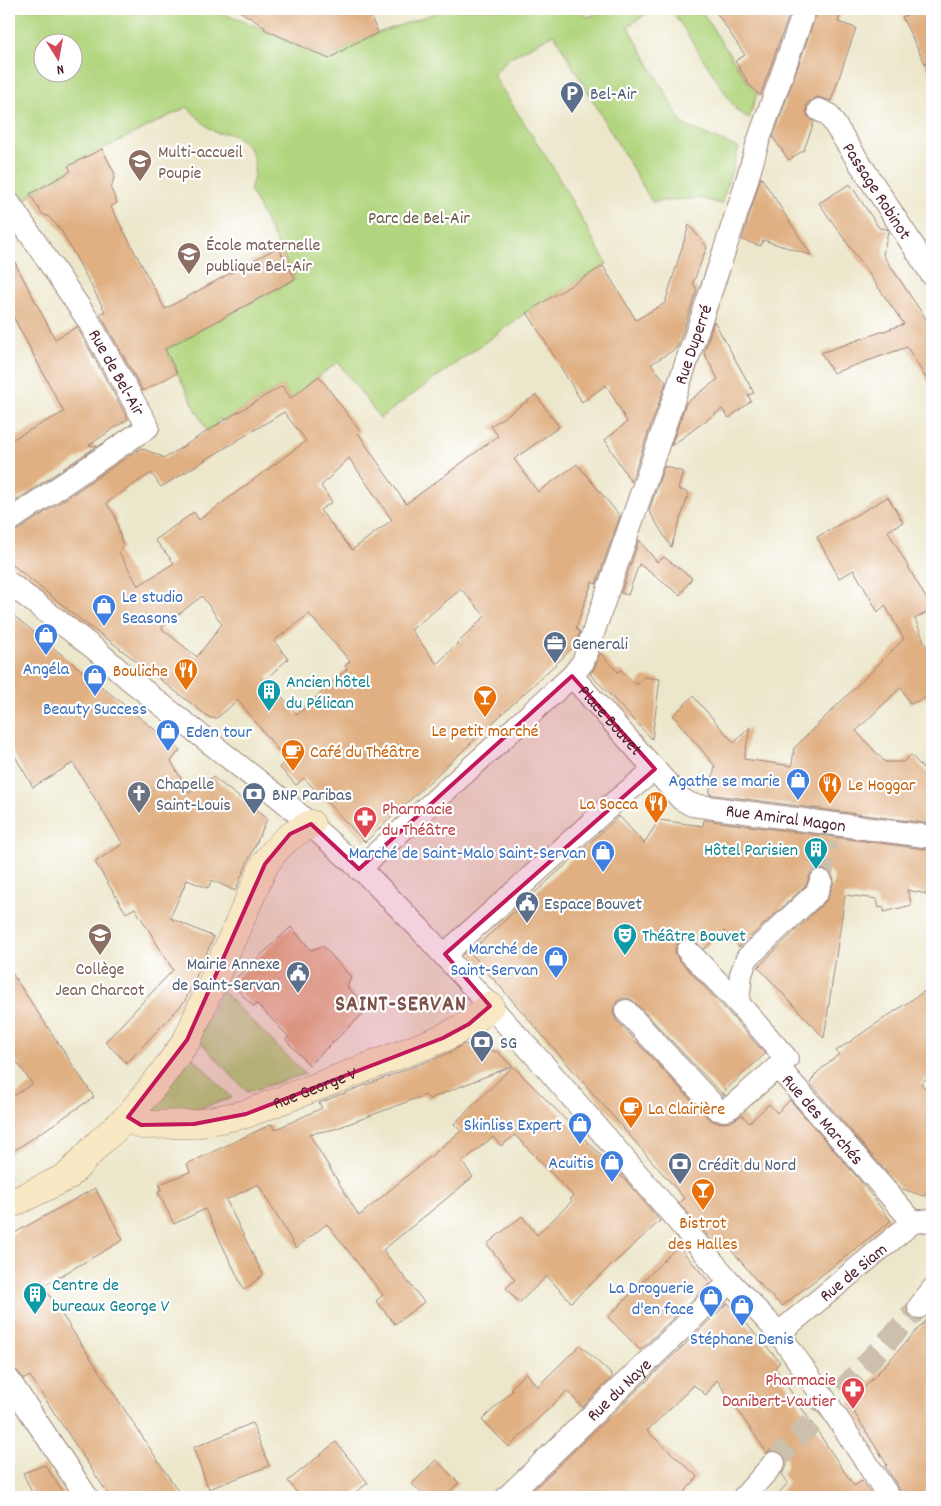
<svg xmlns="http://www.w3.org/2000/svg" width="941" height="1506" font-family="Dekko,sans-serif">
	<rect width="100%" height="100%" fill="#fff"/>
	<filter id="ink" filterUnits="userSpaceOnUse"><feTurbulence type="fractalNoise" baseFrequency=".02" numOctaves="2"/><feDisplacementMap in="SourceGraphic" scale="10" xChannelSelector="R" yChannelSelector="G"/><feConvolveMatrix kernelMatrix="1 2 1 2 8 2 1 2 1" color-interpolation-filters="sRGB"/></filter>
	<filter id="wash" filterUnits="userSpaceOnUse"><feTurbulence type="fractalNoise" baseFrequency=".0096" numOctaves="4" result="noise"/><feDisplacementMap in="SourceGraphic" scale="20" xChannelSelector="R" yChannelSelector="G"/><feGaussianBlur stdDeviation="1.12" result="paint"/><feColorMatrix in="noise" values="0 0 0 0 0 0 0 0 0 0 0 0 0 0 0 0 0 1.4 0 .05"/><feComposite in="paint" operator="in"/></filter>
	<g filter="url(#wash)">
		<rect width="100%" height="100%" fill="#ece7cb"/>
		<g fill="#b1d57e" stroke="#7e7a54" fill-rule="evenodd">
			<path d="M9,9H210L264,29L329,59L353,44L378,33L447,9H581L587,17L612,9H654L628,26L683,125L739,148L721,204L699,198L652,202L554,34L509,58L493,75L552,166L607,264L527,312L380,418L338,362L305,386L308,392L294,403L282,386L223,421L221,419L216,422L217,424L207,431L165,349L295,279L250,190C258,168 257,146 232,134C227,132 221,134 217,133C209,130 194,113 187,107L69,166L71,171L30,194L31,196L20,202L9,183ZM42,42H72V72H42Z"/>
			<polygon points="671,9 700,9 749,84 757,93 749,118 737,111"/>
			<polygon points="221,990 305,1074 247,1092 198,1039"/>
			<polygon points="191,1055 232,1098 167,1119 155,1113 154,1100"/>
		</g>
		<g id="blocks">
			<g fill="#e0b083" fill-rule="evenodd">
				<polygon points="236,9 362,9 369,13 378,33 353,44 329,59 264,29 265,27"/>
				<polygon points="714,9 791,9 760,96 749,84 735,61 745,55"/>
				<polygon points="818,9 843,9 838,22 856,28 831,101 817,97 812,99 807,104 806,111 808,117 814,122 804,150 789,160 773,138"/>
				<polygon points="920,9 932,9 932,78 902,17"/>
				<polygon points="102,149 115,174 111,189 117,203 111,207 165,309 278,247 295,279 165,349 177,373 143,391 100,314 105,311 61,230 49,217 42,214 30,194 71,171 68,166"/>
				<polygon points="761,177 811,255 763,240 761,246 742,240"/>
				<polygon points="850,184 879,228 887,229 888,231 883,255 932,328 932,388 907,347 833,373 821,353 904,324 819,203"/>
				<polygon points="689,225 707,247 693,283 697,290 677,348 651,364 666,382 631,482 605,440 627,422 610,391 606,385 582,402 527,312 603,266 636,320 665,303"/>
				<polygon points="9,251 55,339 77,327 128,419 89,445 97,446 9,505 9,441 64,412 9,309"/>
				<polygon points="714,321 754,393 748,395 751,401 729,418 722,409 671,446 686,403 718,379 704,353"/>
				<path d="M319,376L360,431L358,433L406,504L498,436L491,426L536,395L559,427L514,459L538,492L577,464L620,516L596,584L592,582L576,628L580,632L575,646L365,842L304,778L296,785L279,767L286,760L238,700L217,718H210L114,644L87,625L9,562V534L16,532L141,448L165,458L223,421L282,386L291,398ZM284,412L306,441L199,520L194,512L155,540L174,563L138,586L119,552L123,547L115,515L106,503L151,473L161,487ZM349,458L392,520L352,550L320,510L332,502L321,486ZM461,589L485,616L437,664L411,630ZM202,596L222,624L197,657L161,628ZM309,614L350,661L345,666L347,669L297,715L267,678L288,659L274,641Z"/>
				<polygon points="664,466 683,472 678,489 689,493 671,547 649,511"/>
				<polygon points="888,497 903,522 888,531 932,609 915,619 932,660 932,695 910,704 901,687 856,731 885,762 903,762 911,755 932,778 932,824 709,794 715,766 673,716 693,696 734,743 750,727 744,759 792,766 794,748 904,639 885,605 878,612 854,570 839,578 817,537"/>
				<polygon points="639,540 657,562 664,557 692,578 680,595 639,564 628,595 621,593"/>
				<polygon points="9,612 180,750 171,761 189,793 213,777 267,819 235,891 212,880 208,888 187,880 170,918 214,937 185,1001 127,1063 105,1042 173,970 135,908 126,913 95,862 123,844 73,763 33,787 9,746"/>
				<polygon points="600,653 618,672 621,670 637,685 644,677 660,679 652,739 590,674 595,667"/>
				<polygon points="619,816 644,843 659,820 703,826 704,820 932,850 932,895 907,890 912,905 884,912 884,907 879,908 877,899 845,895 824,1038 758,967 826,901 833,885 834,879 831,873 826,869 819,868 812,871 806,885 739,947 724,931 704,949 691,938 684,938 679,942 675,948 675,954 679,960 728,1012 765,1054 723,1092 725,1095 724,1096 635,1002 629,998 623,998 617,1001 614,1007 613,1013 616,1020 708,1118 715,1122 724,1123 731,1122 742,1115 749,1123 769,1104 777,1113 790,1100 857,1177 891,1221 782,1306 764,1289 727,1245 721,1251 679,1203 684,1198 470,952"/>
				<polygon points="291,927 311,950 323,946 351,977 347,987 368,1009 309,1065 286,1040 289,1037 257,1004 254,1007 231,983"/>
				<polygon points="9,969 94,1097 9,1154 9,1099 32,1084 9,1050"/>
				<polygon points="932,986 932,1074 921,1083 932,1097 932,1189 923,1196 900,1188 810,1083 817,1073 839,1054 836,1051"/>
				<polygon points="464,1044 498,1052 512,1066 429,1099 425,1095 335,1129 309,1134 359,1216 461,1131 454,1124 513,1066 628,1183 660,1221 571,1302 547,1276 519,1303 506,1288 515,1280 487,1244 522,1216 537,1235 572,1201 570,1199 573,1196 515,1135 501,1146 493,1137 462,1162 473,1177 383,1250 424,1302 395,1324 376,1301 383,1295 327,1224 296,1248 258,1184 226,1200 263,1275 244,1290 205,1209 174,1224 158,1192 161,1191 160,1184 190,1172 187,1164 272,1124 274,1130 322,1108 319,1103 449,1053"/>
				<polygon points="95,1188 123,1240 43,1286 182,1497 110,1497 30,1376 24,1379 15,1369 9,1367 9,1236"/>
				<polygon points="678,1246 710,1283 640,1350 608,1317"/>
				<polygon points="728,1303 780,1362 775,1368 854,1486 862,1481 873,1497 775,1497 788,1483 782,1474 787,1466 786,1458 783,1454 777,1450 770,1450 767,1453 717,1380 706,1395 694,1385 647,1431 698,1477 680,1497 526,1497"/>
				<polygon points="932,1314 932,1497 902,1497 900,1490 885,1466 887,1465 849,1404"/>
				<polygon points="580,1345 613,1376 582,1407 567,1391 509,1447 482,1420 513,1390 511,1388 526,1372 537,1387"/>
				<polygon points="252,1423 269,1466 209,1489 193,1448"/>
				<polygon points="336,1442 368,1483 349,1497 300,1497 288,1481"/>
				<polygon points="436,1460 459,1483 444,1497 426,1497 412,1484"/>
				<polygon points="45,1465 66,1497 34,1497 23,1473"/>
			</g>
		</g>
	</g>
	<g filter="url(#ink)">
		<use href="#blocks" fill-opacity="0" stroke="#9b837b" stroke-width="1"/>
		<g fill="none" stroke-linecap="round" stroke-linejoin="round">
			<g stroke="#ccbfab" stroke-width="22" stroke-dasharray="22 11" stroke-linecap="butt">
				<polyline points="821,881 827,841"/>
				<polyline points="774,1463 919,1307"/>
			</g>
			<g stroke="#9b837b" stroke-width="24">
				<g id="street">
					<path id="s1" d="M819,110L828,114L932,275"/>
					<path id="s2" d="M9,203L88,320L148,427L9,521"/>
					<polyline points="9,583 95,649 129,679 285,802 369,877 419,928 544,1065 730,1282 779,1333 832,1410 889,1497"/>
					<path id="s3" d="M572,676L583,662L589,645L713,285L742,197L758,142L805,9"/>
					<path id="s4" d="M359,869L572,676L681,799L692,805L932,837"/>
					<polyline points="444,955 611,805 655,769"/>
					<polyline points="738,1003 741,974 747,958 817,892 821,881"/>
					<polyline points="626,1011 717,1109 725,1110 731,1107 787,1059 738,1003 688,951"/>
					<path id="s5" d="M778,1067L913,1222"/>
					<polyline points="919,1307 932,1290"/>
					<path id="s6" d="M779,1333L913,1222L932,1220"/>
					<polyline points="9,1380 87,1497"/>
					<path id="s7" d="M507,1497L730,1282"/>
					<polyline points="744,1497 774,1463"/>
				</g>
			</g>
			<g stroke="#9b837b" stroke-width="29">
				<g id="secondary">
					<path id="s8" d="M128,1117L141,1125L194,1124L246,1114L443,1038L469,1024L490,1006"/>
					<path d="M9,1205L68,1176L100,1142L128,1117L165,1071L187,1040L265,864C280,843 288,836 311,824"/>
				</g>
			</g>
			<use href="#street" stroke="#fff" stroke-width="22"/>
			<use href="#secondary" stroke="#f8e8c3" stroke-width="28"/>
		</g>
	</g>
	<path fill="#c2185b" fill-opacity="0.2" stroke="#c2185b" stroke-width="4" stroke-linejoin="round" d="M572,676L655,769L445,954L490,1006L469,1024L443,1038L246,1114L194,1124L141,1125L128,1117L187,1040L265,864L290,834L311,824L359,869Z"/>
	<defs>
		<g id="parking-pin" transform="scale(1.25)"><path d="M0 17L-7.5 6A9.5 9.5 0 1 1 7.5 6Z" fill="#5c6f8a" stroke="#fff"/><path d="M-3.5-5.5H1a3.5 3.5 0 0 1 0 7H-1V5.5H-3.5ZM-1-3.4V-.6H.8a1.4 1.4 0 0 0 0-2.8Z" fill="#fff"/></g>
		<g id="school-pin" transform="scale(1.25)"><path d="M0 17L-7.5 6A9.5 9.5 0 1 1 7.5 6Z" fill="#8d6e63" stroke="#fff"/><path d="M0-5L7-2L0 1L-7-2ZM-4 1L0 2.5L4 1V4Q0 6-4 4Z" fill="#fff"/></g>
		<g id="shop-pin" transform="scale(1.25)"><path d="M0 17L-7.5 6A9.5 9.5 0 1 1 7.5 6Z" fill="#3f7fe0" stroke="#fff"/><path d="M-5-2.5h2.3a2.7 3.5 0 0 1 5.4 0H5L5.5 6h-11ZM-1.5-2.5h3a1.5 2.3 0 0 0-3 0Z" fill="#fff"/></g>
		<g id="office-pin" transform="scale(1.25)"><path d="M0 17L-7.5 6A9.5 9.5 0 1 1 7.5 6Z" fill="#5c6f8a" stroke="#fff"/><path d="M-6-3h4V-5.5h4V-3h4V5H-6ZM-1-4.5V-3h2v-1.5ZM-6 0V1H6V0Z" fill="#fff"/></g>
		<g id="restaurant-pin" transform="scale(1.25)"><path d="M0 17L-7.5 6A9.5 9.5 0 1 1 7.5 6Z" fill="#e8710a" stroke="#fff"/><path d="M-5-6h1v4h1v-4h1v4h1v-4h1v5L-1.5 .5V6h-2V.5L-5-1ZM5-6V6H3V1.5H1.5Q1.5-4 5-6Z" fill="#fff"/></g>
		<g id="building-pin" transform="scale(1.25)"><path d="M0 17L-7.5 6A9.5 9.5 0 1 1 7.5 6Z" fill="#0f9aa8" stroke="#fff"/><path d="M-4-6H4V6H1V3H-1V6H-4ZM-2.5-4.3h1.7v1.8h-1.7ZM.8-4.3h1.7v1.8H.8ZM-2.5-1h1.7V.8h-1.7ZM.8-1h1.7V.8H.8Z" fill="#fff"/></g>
		<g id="bar-pin" transform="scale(1.25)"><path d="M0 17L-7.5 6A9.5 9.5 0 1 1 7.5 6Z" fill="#e8710a" stroke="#fff"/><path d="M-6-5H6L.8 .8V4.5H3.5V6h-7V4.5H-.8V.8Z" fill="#fff"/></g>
		<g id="cafe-pin" transform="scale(1.25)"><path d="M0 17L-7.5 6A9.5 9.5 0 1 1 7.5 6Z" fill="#e8710a" stroke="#fff"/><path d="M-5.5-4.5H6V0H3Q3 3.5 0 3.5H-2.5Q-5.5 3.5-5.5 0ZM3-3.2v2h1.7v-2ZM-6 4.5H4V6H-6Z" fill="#fff"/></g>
		<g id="church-pin" transform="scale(1.25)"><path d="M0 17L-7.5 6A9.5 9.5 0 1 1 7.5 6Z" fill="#6b7280" stroke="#fff"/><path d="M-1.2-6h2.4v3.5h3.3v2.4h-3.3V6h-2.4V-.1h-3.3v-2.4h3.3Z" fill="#fff"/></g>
		<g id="bank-pin" transform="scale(1.25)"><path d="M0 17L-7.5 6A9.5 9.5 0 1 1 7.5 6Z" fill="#5c6f8a" stroke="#fff"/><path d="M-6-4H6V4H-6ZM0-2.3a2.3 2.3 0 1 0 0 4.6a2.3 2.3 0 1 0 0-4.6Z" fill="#fff"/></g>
		<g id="pharmacy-pin" transform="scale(1.25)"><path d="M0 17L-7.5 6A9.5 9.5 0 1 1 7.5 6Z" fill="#e0444e" stroke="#fff"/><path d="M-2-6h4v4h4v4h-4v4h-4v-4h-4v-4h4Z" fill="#fff"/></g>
		<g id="civic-pin" transform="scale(1.25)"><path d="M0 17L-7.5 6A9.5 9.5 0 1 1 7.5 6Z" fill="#5c6f8a" stroke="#fff"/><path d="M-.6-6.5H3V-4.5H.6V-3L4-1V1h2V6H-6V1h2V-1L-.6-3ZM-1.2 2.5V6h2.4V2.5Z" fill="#fff"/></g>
		<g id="theatre-pin" transform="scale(1.25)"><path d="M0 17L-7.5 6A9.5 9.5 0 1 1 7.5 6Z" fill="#0f9aa8" stroke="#fff"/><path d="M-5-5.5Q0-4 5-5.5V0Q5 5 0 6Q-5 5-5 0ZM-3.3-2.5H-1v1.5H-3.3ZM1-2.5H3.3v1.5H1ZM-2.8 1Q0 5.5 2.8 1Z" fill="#fff"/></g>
	</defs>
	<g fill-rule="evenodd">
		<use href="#parking-pin" x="572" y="93"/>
		<use href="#school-pin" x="140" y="161"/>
		<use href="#school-pin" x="189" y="254"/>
		<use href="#shop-pin" x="104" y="606"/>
		<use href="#shop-pin" x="46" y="635"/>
		<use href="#office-pin" x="555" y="643"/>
		<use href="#restaurant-pin" x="186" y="670"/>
		<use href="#shop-pin" x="95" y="676"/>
		<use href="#building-pin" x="269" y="691"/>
		<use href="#bar-pin" x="485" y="697"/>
		<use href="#shop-pin" x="168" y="731"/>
		<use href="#cafe-pin" x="293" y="751"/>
		<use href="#shop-pin" x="798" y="780"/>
		<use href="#restaurant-pin" x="830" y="784"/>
		<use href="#church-pin" x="139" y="793"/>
		<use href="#bank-pin" x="254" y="794"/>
		<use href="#restaurant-pin" x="656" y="803"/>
		<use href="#pharmacy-pin" x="365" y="818"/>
		<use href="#building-pin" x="816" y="849"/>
		<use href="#shop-pin" x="603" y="852"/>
		<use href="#civic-pin" x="527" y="903"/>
		<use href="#school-pin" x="100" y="935"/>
		<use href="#theatre-pin" x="625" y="935"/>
		<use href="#shop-pin" x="556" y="958"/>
		<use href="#civic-pin" x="298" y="973"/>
		<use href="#bank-pin" x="482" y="1042"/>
		<use href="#cafe-pin" x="631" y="1108"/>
		<use href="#shop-pin" x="580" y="1124"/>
		<use href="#shop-pin" x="612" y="1162"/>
		<use href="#bank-pin" x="680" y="1164"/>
		<use href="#bar-pin" x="703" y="1190"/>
		<use href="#building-pin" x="35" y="1294"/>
		<use href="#shop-pin" x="711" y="1297"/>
		<use href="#shop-pin" x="742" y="1306"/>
		<use href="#pharmacy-pin" x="853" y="1389"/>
	</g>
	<g text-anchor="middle" stroke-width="4.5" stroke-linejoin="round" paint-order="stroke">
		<g font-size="18" fill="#4e5e75" stroke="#fff" text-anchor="start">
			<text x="590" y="99">Bel-Air</text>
			<text x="572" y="649">Generali</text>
			<text x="272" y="800">BNP Paribas</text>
			<text x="544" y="909">Espace Bouvet</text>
			<text x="280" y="969" text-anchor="end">Mairie Annexe<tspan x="280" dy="21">de Saint-Servan</tspan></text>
			<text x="500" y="1048">SG</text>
			<text x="698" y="1170">Crédit du Nord</text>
		</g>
		<g font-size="18" fill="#785e54" stroke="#fff" text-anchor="start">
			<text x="158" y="157">Multi-accueil<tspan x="158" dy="21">Poupie</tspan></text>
			<text x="206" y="250">École maternelle<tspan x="206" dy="21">publique Bel-Air</tspan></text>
			<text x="100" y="974" text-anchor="middle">Collège<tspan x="100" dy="21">Jean Charcot</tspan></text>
		</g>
		<g font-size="18" fill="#4a1f2b" stroke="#fff">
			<text dy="6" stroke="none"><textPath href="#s1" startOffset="101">Passage Robinot</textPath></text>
			<text dy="6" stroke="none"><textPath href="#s3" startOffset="354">Rue Duperré</textPath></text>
			<text dy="6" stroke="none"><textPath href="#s2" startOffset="201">Rue de Bel-Air</textPath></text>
			<text dy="6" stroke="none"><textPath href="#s4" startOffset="346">Place Bouvet</textPath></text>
			<text dy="6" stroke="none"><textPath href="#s4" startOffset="559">Rue Amiral Magon</textPath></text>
			<text dy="6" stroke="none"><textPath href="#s8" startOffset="195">Rue George V</textPath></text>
			<text dy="6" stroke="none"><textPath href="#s5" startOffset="69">Rue des Marchés</textPath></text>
			<text dy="6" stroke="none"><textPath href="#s6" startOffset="96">Rue de Siam</textPath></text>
			<text dy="6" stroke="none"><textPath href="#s7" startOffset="155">Rue du Naye</textPath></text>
		</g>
		<g font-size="18" fill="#695644" stroke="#fff">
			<text x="419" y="223">Parc de Bel-Air</text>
		</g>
		<g font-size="18" fill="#366cbe" stroke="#fff" text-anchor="end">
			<text x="122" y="602" text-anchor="start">Le studio<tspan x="122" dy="21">Seasons</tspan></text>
			<text x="46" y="674" text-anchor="middle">Angéla</text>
			<text x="95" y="714" text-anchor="middle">Beauty Success</text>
			<text x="186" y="737" text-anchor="start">Eden tour</text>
			<text x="780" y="786">Agathe se marie</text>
			<text x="586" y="858">Marché de Saint-Malo Saint-Servan</text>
			<text x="538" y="954">Marché de<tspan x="538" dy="21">Saint-Servan</tspan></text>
			<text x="562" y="1130">Skinliss Expert</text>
			<text x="594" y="1168">Acuitis</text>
			<text x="694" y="1293">La Droguerie<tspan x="694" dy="21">d'en face</tspan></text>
			<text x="742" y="1344" text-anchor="middle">Stéphane Denis</text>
		</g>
		<g font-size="18" fill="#c56008" stroke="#fff" text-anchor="start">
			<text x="168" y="676" text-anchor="end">Bouliche</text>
			<text x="485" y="736" text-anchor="middle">Le petit marché</text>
			<text x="310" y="757">Café du Théâtre</text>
			<text x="848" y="790">Le Hoggar</text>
			<text x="638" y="809" text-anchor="end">La Socca</text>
			<text x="648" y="1114">La Clairière</text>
			<text x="703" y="1228" text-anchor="middle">Bistrot<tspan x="703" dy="21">des Halles</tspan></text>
		</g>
		<g font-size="18" fill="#0d838f" stroke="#fff" text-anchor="start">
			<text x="286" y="687">Ancien hôtel<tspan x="286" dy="21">du Pélican</tspan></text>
			<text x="798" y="855" text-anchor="end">Hôtel Parisien</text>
			<text x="642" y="941">Théâtre Bouvet</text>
			<text x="52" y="1290">Centre de<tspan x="52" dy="21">bureaux George V</tspan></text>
		</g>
		<g font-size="18" fill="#5b616d" stroke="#fff" text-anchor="start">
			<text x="156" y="789">Chapelle<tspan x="156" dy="21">Saint-Louis</tspan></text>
		</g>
		<g font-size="18" fill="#be3a42" stroke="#fff" text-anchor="start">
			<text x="382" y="814">Pharmacie<tspan x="382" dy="21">du Théâtre</tspan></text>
			<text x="836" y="1385" text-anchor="end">Pharmacie<tspan x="836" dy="21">Danibert-Vautier</tspan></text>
		</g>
		<g font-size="22" font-weight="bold" letter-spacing="1" fill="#7e524a" stroke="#fff">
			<text x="401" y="1010">SAINT-SERVAN</text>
		</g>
	</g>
	<rect width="941" height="1506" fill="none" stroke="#fff" stroke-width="30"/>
	<g transform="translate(58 58) rotate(169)"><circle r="24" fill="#ffffff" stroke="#b7a5aa"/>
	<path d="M0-4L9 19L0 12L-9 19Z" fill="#d1495b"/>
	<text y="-8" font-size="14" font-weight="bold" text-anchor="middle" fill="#4a1f2b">N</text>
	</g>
</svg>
